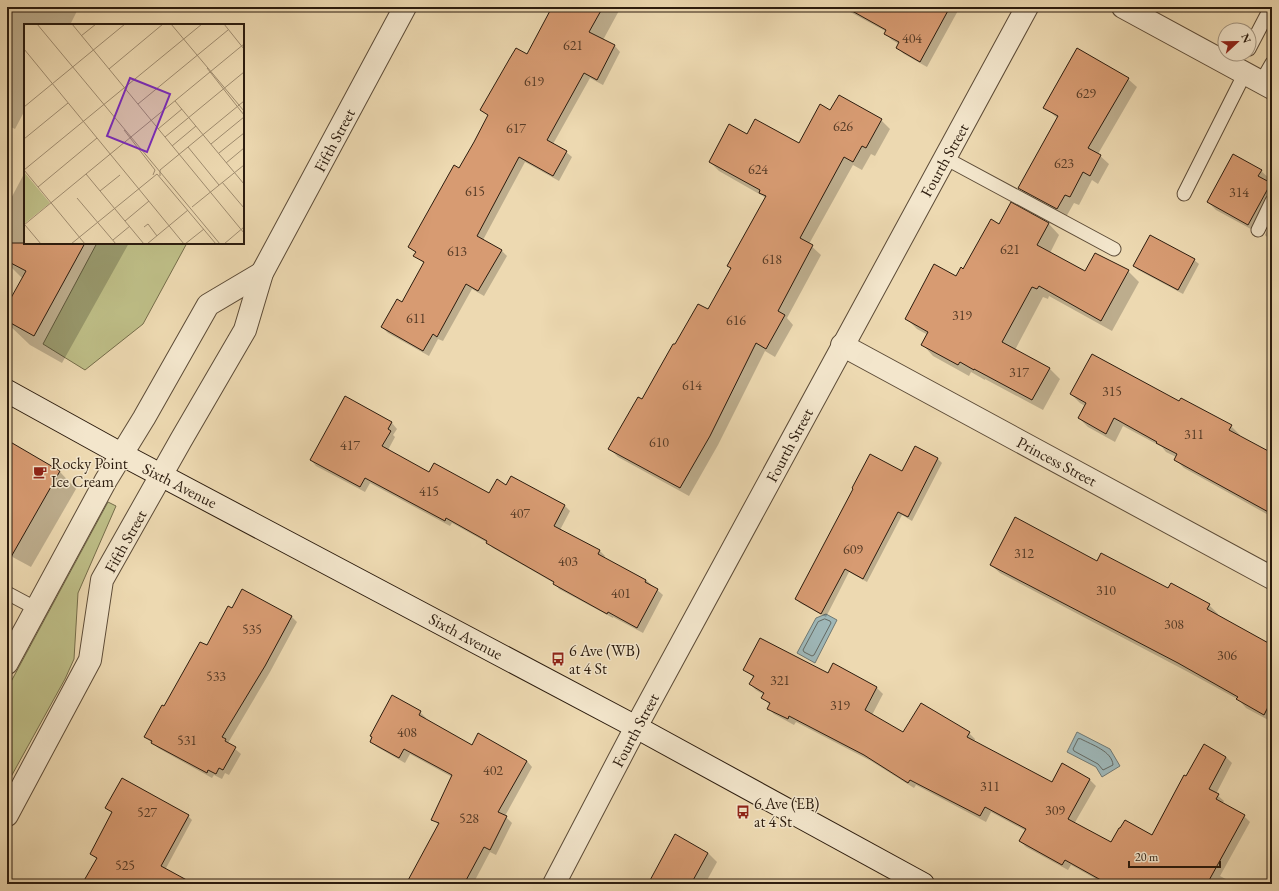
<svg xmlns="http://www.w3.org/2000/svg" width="1279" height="891" font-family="'EB Garamond',serif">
	<rect width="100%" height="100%" fill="#edd9b1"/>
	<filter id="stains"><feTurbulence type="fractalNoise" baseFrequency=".005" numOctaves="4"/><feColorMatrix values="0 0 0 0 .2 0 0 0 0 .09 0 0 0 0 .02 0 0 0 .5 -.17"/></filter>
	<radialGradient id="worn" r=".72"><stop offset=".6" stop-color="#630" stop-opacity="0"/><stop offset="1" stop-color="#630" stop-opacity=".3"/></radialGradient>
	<g fill="#bebe87" stroke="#756d4a">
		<polygon points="97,243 187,243 143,324 85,370 43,344"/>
		<polygon points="108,502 116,506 78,593 74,659 65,679 7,784 7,689"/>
	</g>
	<g fill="#9eb7b8" stroke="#707974">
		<polygon points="826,614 837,620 815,663 797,653 816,618"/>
		<polygon points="1077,732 1110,749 1120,766 1102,777 1096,767 1067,752"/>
	</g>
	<g fill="#0003">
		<polygon points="7,7 79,7 70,25 25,25 25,110 15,129 7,125"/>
		<polygon points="553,7 621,7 603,40 615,46 620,52 603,85 590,78 553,144 566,152 572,157 559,181 525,162 483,240 501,250 507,256 484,296 472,289 443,341 438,339 429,356 388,333 382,327 402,303 424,263 415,256 416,253 409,247 460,169 489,117 482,110 527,55"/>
		<polygon points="841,7 960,7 927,67 904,54 897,48 899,44 892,40 886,34 887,32"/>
		<polygon points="1250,7 1257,7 1255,10"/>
		<polygon points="1128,79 1137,87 1098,154 1109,164 1098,184 1092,180 1079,205 1074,203 1066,217 1028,197 1020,188 1058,119 1045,107"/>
		<polygon points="831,111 881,120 890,129 875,156 871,154 862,170 853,165 809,244 821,255 787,318 793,325 775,357 765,351 718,445 689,496 618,457 609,448 643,400 675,346 708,311 732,269 729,266 766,198 719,171 710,162 748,135 799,144"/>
		<polygon points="1261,171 1270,179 1268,182 1272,184 1272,208 1260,234 1216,210 1208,202"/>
		<polygon points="25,172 25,243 129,243 62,363 30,345 7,323 7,307 23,279 7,263 7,206"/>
		<polygon points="1011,204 1049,224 1059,235 1050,253 1086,273 1128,271 1139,282 1112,331 1049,296 1048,299 1043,297 1015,350 1049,368 1060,379 1043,410 985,379 985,380 971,372 969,376 933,356 923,345 928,335 917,329 906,318 957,278 964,270 999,225"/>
		<polygon points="1272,221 1272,242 1265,235"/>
		<polygon points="1194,260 1199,264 1183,294 1138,270 1134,266"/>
		<polygon points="1071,394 1180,402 1231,426 1240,435 1239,436 1272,454 1272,517 1184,468 1175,459 1176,457 1166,452 1162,447 1123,426 1115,442 1088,427 1079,418 1085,406 1080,403"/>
		<polygon points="345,398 392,423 397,429 393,435 395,437 388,450 429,473 490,495 506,486 511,477 565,506 570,511 560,530 599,550 605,556 604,558 646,580 663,595 643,633 613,617 613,618 559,589 554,583 493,548 488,543 452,523 450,526 370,483 365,492 316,466 311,460"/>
		<polygon points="7,442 60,472 76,489 31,567 7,554"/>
		<polygon points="916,447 938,459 942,463 912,521 902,515 867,582 849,572 826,617 800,603 796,599 903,472"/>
		<polygon points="1097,562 1169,590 1171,585 1209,605 1218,614 1217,616 1268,644 1272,637 1272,722 1246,708 1239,700 1188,672 1000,573 991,565"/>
		<polygon points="291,616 297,622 270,672 228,743 241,754 229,775 225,773 222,779 214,775 212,778 158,748 145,737 164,707 207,647"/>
		<polygon points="833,664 877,688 883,694 872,715 904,734 921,704 969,733 975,739 974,742 1052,783 1090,780 1096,786 1074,824 1111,843 1152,836 1186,778 1226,757 1232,763 1216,794 1224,801 1222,804 1244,816 1250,822 1220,876 1235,884 1105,884 1071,865 1068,870 1026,847 1020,841 1026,831 991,812 986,822 916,785 914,788 871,761 796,722 794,725 774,714 768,708 770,705 763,698 764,695 756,690 750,684 754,678 744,669 828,675"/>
		<polygon points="420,712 426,718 425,719 472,746 527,761 532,767 505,816 512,823 496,855 490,852 473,884 407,884 439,825 433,819 452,777 410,754 405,763 377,747 371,742"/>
		<polygon points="107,808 188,816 192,820 165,870 170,884 83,884 97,859 91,854 113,813"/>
		<polygon points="676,836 708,853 717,862 705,884 649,884"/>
	</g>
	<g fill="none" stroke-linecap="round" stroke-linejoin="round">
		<g stroke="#656a63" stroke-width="1">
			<polygon points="825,619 830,621 831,623 814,655 812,656 804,652 803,650 818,622"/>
			<path d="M1081,739C1092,745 1112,751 1113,765L1103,770L1098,764L1074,751L1073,749L1078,739Z"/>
		</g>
	</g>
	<g fill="#d79b72" stroke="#2c1c0e">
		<polygon points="552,7 603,7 589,32 615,45 597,80 584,73 547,140 567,151 553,176 519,157 477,236 502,250 478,291 466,284 437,337 433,334 423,351 381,327 397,299 402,302 424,262 413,256 416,252 408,247 454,165 459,168 474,142 488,115 480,110 510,58 516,48 527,54"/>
		<polygon points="845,7 950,7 920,62 896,48 899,42 884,34 886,30"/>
		<polygon points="1077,48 1129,78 1088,148 1101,155 1090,176 1083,172 1070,197 1065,195 1057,209 1018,188 1058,116 1043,108"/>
		<polygon points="839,95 882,119 866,148 862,146 853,162 844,157 800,238 813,245 778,311 785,315 766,349 756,343 710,436 680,488 608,449 638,397 642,399 673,344 675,344 698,304 708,309 731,268 727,266 766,196 759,193 760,190 709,162 729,124 747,134 755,119 799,143 820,104 830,110"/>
		<polygon points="1233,154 1262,170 1258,176 1271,183 1248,225 1207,202"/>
		<polygon points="1011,202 1049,223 1037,245 1085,271 1095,253 1129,270 1101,321 1039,286 1037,289 1032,287 1002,342 1050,368 1032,400 974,369 974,370 960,362 958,365 921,345 928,332 905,319 934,264 956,276 961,267 963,269 991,219 999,224"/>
		<polygon points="1150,235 1195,259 1178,290 1133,266"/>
		<polygon points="7,243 85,243 34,336 7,321 7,305 26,271 7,261"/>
		<polygon points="1092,354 1179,401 1181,398 1232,425 1229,430 1272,453 1272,514 1174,460 1177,454 1156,443 1157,442 1114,418 1106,434 1078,418 1086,403 1070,394"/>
		<polygon points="345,396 392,422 388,429 391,431 382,446 429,472 434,463 489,493 497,479 506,485 511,476 565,505 554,526 600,550 598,554 646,580 645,582 658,589 637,628 608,612 607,614 553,584 554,582 486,543 487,541 446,518 445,521 365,478 360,487 310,460"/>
		<polygon points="7,440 60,471 7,564"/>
		<polygon points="915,446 938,458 908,517 898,512 863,579 845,569 821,614 795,599 853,489 852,488 870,454 902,471"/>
		<polygon points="1015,517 1097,561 1101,553 1168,588 1171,583 1210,604 1207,609 1272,645 1272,699 1264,715 1236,699 1238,697 1178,663 990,565"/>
		<polygon points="242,589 292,616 265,666 222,737 226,739 225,741 236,747 223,770 219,768 216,774 208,770 207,773 151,743 152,741 144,737 162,705 164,706 200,642 207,645 228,606 232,608"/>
		<polygon points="760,638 828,673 833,663 877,687 865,710 903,732 921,703 970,732 967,737 1052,782 1062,763 1090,779 1068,819 1111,842 1119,828 1120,828 1125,820 1152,835 1184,775 1186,776 1204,744 1226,757 1209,789 1219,794 1216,799 1245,815 1207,884 1108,884 1065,860 1062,865 1019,841 1026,829 985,807 980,816 910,780 908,783 864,755 789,716 788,719 767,709 770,703 761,698 764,693 749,684 754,676 743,670"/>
		<polygon points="392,695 421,711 419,715 472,745 478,733 527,761 498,812 507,816 490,850 484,847 464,884 406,884 439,823 431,820 452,775 404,749 399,758 370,742 372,737 370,736"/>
		<polygon points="122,778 189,815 161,866 194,884 82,884 97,858 90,854 112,812 105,808"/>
		<polygon points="675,834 708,853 691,884 648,884"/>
	</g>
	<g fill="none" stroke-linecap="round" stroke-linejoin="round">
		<g stroke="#5c4b37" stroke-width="15">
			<g id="lane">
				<polyline points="1249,49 1271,7"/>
				<polyline points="1261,82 1272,63"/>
				<polyline points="945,158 1114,249"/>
				<polyline points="1184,194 1245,73"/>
				<polyline points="1258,230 1272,201"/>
				<polyline points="7,593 37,609"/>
			</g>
		</g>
		<g stroke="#5c4b37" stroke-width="24">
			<g id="street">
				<polyline points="1123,7 1272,88"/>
				<polyline points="842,345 1272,578"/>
				<polyline points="7,663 106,480 144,418 208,305 262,273"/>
				<polyline points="7,815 90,660 102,580 181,440 245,330 262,273 405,7"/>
				<polyline points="554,884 636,727 1027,7"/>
			</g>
		</g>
		<g stroke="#2c1c0e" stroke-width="24">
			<polyline id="secondary" points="7,391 121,454 636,727 923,884"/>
		</g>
		<use href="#lane" stroke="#f3e6cc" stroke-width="13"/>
		<use href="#street" stroke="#f3e6cc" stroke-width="22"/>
		<use href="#secondary" stroke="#f3e6cc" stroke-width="22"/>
	</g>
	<defs>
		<g id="cafe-bare" transform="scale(1.08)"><path d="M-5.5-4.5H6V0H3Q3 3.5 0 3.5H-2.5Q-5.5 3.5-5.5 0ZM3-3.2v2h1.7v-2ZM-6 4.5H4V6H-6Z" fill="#8f2418" stroke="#f3e6cc" stroke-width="2.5" paint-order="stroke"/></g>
		<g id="bus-bare" transform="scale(1.08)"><path d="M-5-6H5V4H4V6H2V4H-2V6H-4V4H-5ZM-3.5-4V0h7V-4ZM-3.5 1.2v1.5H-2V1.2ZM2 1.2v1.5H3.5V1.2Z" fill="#8f2418" stroke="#f3e6cc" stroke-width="2.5" paint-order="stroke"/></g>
	</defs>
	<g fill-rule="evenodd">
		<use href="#cafe-bare" x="40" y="472"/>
		<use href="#bus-bare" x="558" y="659"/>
		<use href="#bus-bare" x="743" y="812"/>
	</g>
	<g text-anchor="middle" stroke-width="3" stroke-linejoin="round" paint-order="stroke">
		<g font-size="14" fill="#573c27">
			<text x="912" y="43">404</text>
			<text x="573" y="50">621</text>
			<text x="534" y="86">619</text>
			<text x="1086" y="98">629</text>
			<text x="843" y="131">626</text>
			<text x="516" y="133">617</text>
			<text x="1064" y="168">623</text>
			<text x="758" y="174">624</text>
			<text x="475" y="196">615</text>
			<text x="1239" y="197">314</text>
			<text x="1010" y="254">621</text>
			<text x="457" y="256">613</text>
			<text x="772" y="264">618</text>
			<text x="962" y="320">319</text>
			<text x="416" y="323">611</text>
			<text x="736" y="325">616</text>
			<text x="1019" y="377">317</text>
			<text x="692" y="390">614</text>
			<text x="1112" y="396">315</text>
			<text x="1194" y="439">311</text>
			<text x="659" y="447">610</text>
			<text x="350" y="450">417</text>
			<text x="429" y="496">415</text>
			<text x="520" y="518">407</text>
			<text x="853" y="554">609</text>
			<text x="1024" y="558">312</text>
			<text x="568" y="566">403</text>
			<text x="1106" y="595">310</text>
			<text x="621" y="598">401</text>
			<text x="1174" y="629">308</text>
			<text x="252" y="634">535</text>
			<text x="1227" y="660">306</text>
			<text x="216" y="681">533</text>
			<text x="780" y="685">321</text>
			<text x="840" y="710">319</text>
			<text x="407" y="737">408</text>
			<text x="187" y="745">531</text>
			<text x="493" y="775">402</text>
			<text x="990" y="791">311</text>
			<text x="1055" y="815">309</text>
			<text x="147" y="817">527</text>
			<text x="469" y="823">528</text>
			<text x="125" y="870">525</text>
		</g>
		<g font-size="16" fill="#2c1c0e" stroke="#f3e6cc">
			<text transform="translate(334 140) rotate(-62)" y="6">Fifth Street</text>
			<text transform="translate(944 160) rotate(-61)" y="6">Fourth Street</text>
			<text transform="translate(789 445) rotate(-62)" y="6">Fourth Street</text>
			<text transform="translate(1057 461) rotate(28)" y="6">Princess Street</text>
			<text transform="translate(180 485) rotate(27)" y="6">Sixth Avenue</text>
			<text transform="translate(125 541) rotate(-61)" y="6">Fifth Street</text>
			<text transform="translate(466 636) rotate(28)" y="6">Sixth Avenue</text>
			<text transform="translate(635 730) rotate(-62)" y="6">Fourth Street</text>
		</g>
		<g font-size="16" fill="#2c1c0e" stroke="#f3e6cc" text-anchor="start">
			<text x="51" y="469">Rocky Point<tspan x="51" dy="18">Ice Cream</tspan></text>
			<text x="569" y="656">6 Ave (WB)<tspan x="569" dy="18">at 4 St</tspan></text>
			<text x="754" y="809">6 Ave (EB)<tspan x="754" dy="18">at 4 St</tspan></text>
		</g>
	</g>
	<g transform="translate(24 24)">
		<rect width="220" height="220" fill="#edd9b1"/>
		<path d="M0,148L26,179L0,200Z" fill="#bebe87"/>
		<path fill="none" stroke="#a08d70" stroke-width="1" d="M13,0L196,220M48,0L220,209M147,0L220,87M200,0L220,25M57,12L72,0M0,25L160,220M183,44L220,91M85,45L139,0M151,77L220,160M114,80L204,6M0,83L101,0M134,105L158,85M100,106L131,146L129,151M141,113L220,48M0,115L44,79M187,120L220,93M148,122L172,102M164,123L195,161M195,129L220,109M202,139L220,124M0,146L178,0M0,146L61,220M62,150L120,220M136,152V146L220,77M198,158L220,184M14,163L73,114M76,167L96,151M53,174L92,220M168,183L220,141M101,197L125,177M0,201L220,20M1,201L17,220M120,203L124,200L133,212M89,216L106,202M47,220L133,150L192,220M123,220L164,186M161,220L180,205M200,220L220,203"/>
		<path fill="#7b2cbf" fill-opacity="0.15" stroke="#7b2cbf" stroke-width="2" d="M106,54L146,70L123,128L83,112Z"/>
		<rect width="220" height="220" fill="none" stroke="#2c1c0e" stroke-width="2"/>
	</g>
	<rect width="1279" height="891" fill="none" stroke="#edd9b1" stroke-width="24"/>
	<rect x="8" y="8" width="1263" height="875" fill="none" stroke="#2c1c0e" stroke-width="2"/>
	<rect x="12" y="12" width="1255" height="867" fill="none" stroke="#2c1c0e"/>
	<g transform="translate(1237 42) rotate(68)"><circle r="19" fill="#f3e6cc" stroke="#a39580"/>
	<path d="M0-3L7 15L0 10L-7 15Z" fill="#8f2418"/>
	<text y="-6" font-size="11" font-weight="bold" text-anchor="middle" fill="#2c1c0e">N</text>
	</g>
	<path d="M1129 861v6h91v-6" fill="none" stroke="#2c1c0e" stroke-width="2"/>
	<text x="1135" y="861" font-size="12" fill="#2c1c0e" stroke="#f3e6cc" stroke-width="3" paint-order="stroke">20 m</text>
	<rect width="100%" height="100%" filter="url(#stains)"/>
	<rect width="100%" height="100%" fill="url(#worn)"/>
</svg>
